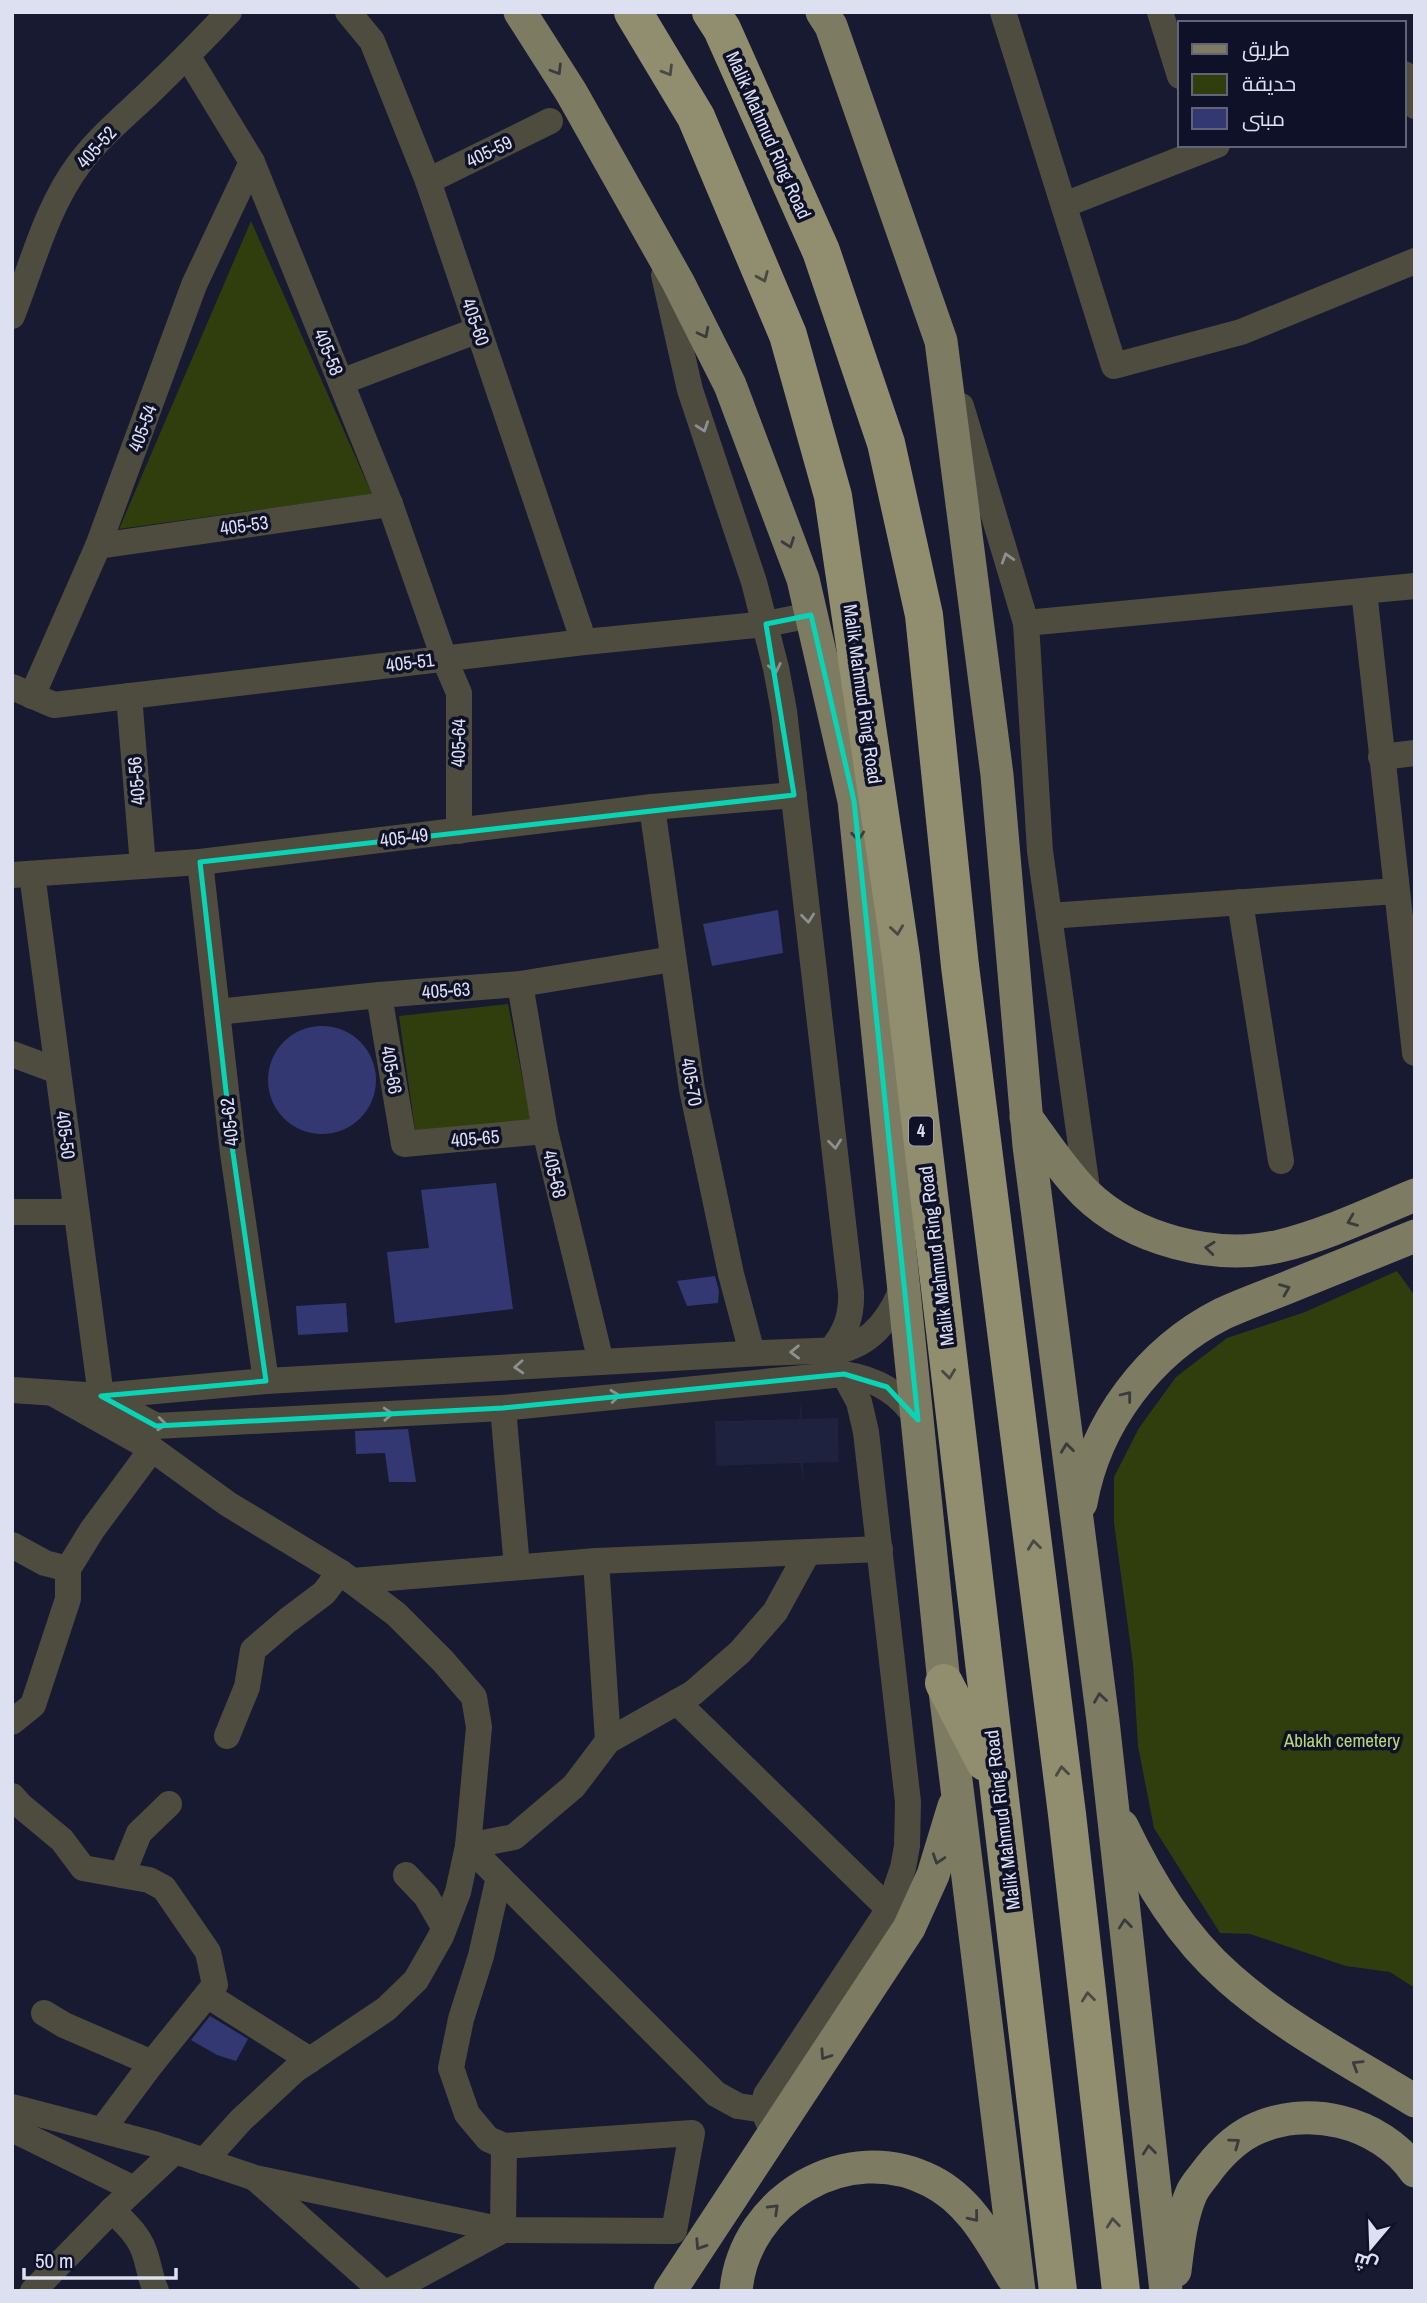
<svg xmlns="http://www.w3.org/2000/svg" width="1427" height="2303" font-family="'Archivo Narrow',Cairo,sans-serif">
	<rect width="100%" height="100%" fill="#171a31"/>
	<polygon fill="#1e223f" points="801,1399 802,1419 838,1418 839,1462 803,1463 804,1485 800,1463 716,1466 715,1421 799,1419"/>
	<g fill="#303d0d">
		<polygon points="251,221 372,494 119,529"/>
		<polygon points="508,1004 531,1122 416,1137 399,1016"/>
		<polygon points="1397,1271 1415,1296 1415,1988 1390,1972 1346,1966 1250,1934 1220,1933 1154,1828 1138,1746 1133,1664 1114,1523 1114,1477 1139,1428 1176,1377 1227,1338 1305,1312"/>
	</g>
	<g fill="#333872">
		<polygon points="778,910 783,953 712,966 703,924"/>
		<circle cx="322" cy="1080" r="54"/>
		<polygon points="496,1183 513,1309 395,1323 387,1252 429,1248 421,1190"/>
		<polygon points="715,1276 719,1291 718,1303 687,1306 677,1281"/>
		<polygon points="346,1303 348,1332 298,1335 296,1306"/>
		<polygon points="408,1429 416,1482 389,1482 385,1453 356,1454 355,1431"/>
		<polygon points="210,2016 248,2039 236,2061 217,2055 191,2040"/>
	</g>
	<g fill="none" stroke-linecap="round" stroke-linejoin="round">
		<g stroke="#4d4c3f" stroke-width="26">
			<polyline points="348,12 372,41 428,181 584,642"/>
			<polyline points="1003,12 1114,366 1241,332 1415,261"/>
			<polyline points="1160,12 1180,76"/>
			<polyline points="188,57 252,162 390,504 444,658 459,693 459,831"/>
			<polyline points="1404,74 1415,106"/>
			<polyline points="428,181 550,121"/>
			<polyline points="1064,205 1217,145"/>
			<path d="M664,275L690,390L754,582L776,668L784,711L851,1292C852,1315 846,1333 830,1351"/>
			<path d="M12,316C32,266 46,208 79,164C99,137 126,115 150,92C177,66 203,40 229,12"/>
			<polyline points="341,382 478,330"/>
			<polyline points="961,406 1026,623 1040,851 1088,1196"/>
			<polyline points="98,546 390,504"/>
			<polyline points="1364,591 1415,1053"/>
			<polyline points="1026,623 1415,586"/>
			<polyline points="12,687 54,705 584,642 766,624 811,615"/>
			<polyline points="32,696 98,546 194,285 252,162"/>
			<polyline points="129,696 143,866"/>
			<polyline points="1381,757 1415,753"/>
			<polyline points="652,807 692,1089 731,1274 752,1353"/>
			<polyline points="200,862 233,1153 266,1381"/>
			<polyline points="32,874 101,1396"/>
			<polyline points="12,875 200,862 652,807 794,795"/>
			<polyline points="1240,902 1281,1161"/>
			<polyline points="1049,916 1396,891"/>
			<polyline points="520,984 545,1131 601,1362"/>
			<polyline points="379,995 404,1144 545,1131"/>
			<polyline points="217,1012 379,995 520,984 673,959"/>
			<polyline points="12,1054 58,1071"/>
			<polyline points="12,1212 76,1212"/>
			<path d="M12,1390L101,1396L266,1381L762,1353L842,1350C875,1341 892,1315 904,1284"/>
			<polyline points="54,1394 152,1449 228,1504 340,1572 396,1614 443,1661 474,1697 479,1727 468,1846 458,1892 441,1936 416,1980 386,2009 295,2070 241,2120 204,2161"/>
			<path d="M101,1396L156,1426L503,1408L844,1374C877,1379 899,1392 918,1420"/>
			<polyline points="503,1408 517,1567"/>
			<polyline points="12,1545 45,1563 68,1569"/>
			<polyline points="596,1561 880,1549"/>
			<polyline points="352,1581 596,1561 608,1741"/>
			<polyline points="677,1702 889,1909"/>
			<polyline points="12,1722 33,1705 68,1599 68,1569 92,1530 152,1449"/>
			<polyline points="227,1736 247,1687 253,1650 288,1620 324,1593 340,1572"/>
			<polyline points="12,1796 20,1805 62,1840 83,1868 149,1880 164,1888 208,1952 215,1985 152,2063 102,2130"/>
			<polyline points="468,1846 514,1837 574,1786 608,1741 693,1693 740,1652 775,1612 808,1552"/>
			<polyline points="468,1846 716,2094 738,2106 764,2110"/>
			<polyline points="122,1875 139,1833 169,1804"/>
			<polyline points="406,1875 426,1896 444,1927"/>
			<polyline points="499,1877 481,1956 461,2019 451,2068 467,2114 488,2139 504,2146"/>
			<polyline points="207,1995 310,2060"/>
			<polyline points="44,2013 64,2025 152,2063"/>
			<polyline points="12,2107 154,2144 255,2178 503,2230 674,2231 692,2133 504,2146 503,2230"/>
			<polyline points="12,2129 134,2189"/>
			<path d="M774,2132C766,2120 762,2110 766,2095L889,1909L903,1868L907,1846L908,1802L866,1432L859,1402L844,1374"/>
			<polyline points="256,2179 382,2291"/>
			<path d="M112,2210C124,2222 138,2234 144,2251C149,2264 150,2278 156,2291"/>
			<polyline points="33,2291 112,2210 175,2151"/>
			<polyline points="390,2291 503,2230"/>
		</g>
		<g stroke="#7d7b61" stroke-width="33">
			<polyline points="520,12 571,92 678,282 730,385 803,579 854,801 944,1683 1019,2291"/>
			<polyline points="822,12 831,26 941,341 997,775 1029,1146 1103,1721 1166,2291"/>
			<path d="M1026,1117C1045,1143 1063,1171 1085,1193C1133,1240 1215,1261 1280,1246C1326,1235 1371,1213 1415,1195"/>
			<path d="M1081,1503C1095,1423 1149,1351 1222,1314C1246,1303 1272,1294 1296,1284C1336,1268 1375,1252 1415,1236"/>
			<path d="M1122,1826C1149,1882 1181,1936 1229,1978C1284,2027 1352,2062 1415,2101"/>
			<path d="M1175,2271C1178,2246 1181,2216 1192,2192C1195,2186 1200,2180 1204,2175C1217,2157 1232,2141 1251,2131C1306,2103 1380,2121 1415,2171"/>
			<polyline points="670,2291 909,1928 933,1875 954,1806"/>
			<path d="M736,2291C744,2199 848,2138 931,2181C971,2201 991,2242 1013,2278"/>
		</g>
		<g stroke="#908e6f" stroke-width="38">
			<polyline points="633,12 696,117 788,335 833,496 901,957 1058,2291"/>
			<polyline points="711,12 722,29 821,251 886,443 924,615 960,966 1067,1814 1121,2291"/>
			<polyline points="944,1683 985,1762"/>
		</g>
	</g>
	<defs><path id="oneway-chevron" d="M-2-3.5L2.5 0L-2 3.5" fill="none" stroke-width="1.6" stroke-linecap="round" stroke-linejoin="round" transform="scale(1.75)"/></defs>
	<g stroke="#3a3b3e">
		<use href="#oneway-chevron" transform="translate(557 70) rotate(58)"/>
		<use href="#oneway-chevron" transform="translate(704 333) rotate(63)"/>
		<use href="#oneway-chevron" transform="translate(789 543) rotate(70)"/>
		<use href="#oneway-chevron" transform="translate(858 836) rotate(84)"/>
		<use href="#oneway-chevron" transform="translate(1352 1221) rotate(158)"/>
		<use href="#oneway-chevron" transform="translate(1210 1248) rotate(-174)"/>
		<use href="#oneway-chevron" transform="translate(1285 1289) rotate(-22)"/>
		<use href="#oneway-chevron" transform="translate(1127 1396) rotate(-52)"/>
		<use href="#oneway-chevron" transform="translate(1067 1448) rotate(-97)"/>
		<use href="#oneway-chevron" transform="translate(1100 1698) rotate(-98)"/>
		<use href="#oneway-chevron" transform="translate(938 1859) rotate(108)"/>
		<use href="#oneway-chevron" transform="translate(1125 1924) rotate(-96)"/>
		<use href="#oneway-chevron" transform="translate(825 2055) rotate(124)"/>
		<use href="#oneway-chevron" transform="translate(1357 2065) rotate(-148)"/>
		<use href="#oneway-chevron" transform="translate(1235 2143) rotate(-36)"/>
		<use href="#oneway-chevron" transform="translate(1149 2150) rotate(-96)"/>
		<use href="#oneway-chevron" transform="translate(774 2209) rotate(-44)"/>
		<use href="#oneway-chevron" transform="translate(974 2217) rotate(51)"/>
		<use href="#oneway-chevron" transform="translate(700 2245) rotate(123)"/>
	</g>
	<g stroke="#484947">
		<use href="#oneway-chevron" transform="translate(668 71) rotate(59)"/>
		<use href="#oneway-chevron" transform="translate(763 277) rotate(67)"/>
		<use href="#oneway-chevron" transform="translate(897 930) rotate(82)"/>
		<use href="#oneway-chevron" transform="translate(949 1374) rotate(83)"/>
		<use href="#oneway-chevron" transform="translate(1034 1545) rotate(-97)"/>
		<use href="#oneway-chevron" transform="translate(1062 1771) rotate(-97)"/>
		<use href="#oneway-chevron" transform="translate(1088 1997) rotate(-96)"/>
		<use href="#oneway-chevron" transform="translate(1113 2223) rotate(-96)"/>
	</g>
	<g stroke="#8e8f8f">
		<use href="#oneway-chevron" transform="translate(703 427) rotate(71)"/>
		<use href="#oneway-chevron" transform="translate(1007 558) rotate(-107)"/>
		<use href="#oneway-chevron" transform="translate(775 668) rotate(79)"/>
		<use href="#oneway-chevron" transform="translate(808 918) rotate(84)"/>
		<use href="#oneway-chevron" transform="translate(835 1144) rotate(84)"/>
		<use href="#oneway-chevron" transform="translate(795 1352) rotate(179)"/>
		<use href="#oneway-chevron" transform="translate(519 1367) rotate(177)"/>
		<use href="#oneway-chevron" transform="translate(615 1396) rotate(-6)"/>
		<use href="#oneway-chevron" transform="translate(388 1414) rotate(-3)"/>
		<use href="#oneway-chevron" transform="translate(162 1424) rotate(6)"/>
	</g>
	<path fill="none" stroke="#08d5b5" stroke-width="5" stroke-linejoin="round" d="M811,615L854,801L918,1420L887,1387L844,1374L503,1408L156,1426L101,1396L266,1381L233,1153L200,862L794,795L766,624Z"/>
	<g text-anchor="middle" stroke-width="7" stroke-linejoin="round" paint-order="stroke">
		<rect fill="#0e1127" stroke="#9fa2b4" stroke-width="2" x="909" y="1116.5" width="24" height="29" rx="5"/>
		<g font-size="18" font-weight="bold" fill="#dde0f0">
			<text x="921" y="1137">4</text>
		</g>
		<g font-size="19" fill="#dde0f0" stroke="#0e1127">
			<text transform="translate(769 135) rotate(66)" y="7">Malik Mahmud Ring Road</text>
			<text transform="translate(96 147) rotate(-48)" y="7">405-52</text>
			<text transform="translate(489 151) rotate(-26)" y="7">405-59</text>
			<text transform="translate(476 322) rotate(71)" y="7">405-60</text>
			<text transform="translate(329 352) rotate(68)" y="7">405-58</text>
			<text transform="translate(142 428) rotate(-70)" y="7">405-54</text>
			<text transform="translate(244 525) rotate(-8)" y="7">405-53</text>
			<text transform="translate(410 662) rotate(-7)" y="7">405-51</text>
			<text transform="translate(863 694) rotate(82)" y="7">Malik Mahmud Ring Road</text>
			<text transform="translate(458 743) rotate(-89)" y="7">405-64</text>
			<text transform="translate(136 781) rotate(-95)" y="7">405-56</text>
			<text transform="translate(404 837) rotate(-7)" y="7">405-49</text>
			<text transform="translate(446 990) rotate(-4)" y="7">405-63</text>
			<text transform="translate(392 1070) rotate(80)" y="7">405-66</text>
			<text transform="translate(692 1082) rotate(80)" y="7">405-70</text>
			<text transform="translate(229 1122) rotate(-96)" y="7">405-62</text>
			<text transform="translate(66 1135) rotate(83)" y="7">405-50</text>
			<text transform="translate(475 1138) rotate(-5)" y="7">405-65</text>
			<text transform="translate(555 1174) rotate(77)" y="7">405-68</text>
			<text transform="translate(936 1256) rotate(-97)" y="7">Malik Mahmud Ring Road</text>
			<text transform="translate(1002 1820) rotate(-97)" y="7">Malik Mahmud Ring Road</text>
		</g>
		<g font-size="19" fill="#b8d775" stroke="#0e1127">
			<text x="1342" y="1747">Ablakh cemetery</text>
		</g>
	</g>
	<rect width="1427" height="2303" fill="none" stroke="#dde0f0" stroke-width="28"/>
	<rect x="1178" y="21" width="228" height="126" fill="#0e1127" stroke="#616477" stroke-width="2"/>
	<rect x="1192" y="44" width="35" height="10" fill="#7d7b61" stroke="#616477" stroke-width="2"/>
	<text x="1242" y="56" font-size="21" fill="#dde0f0">طريق</text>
	<rect x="1192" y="74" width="35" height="21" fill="#303d0d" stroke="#616477" stroke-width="2"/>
	<text x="1242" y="91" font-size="21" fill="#dde0f0">حديقة</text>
	<rect x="1192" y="108" width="35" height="21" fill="#333872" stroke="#616477" stroke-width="2"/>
	<text x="1242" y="126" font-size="21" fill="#dde0f0">مبنى</text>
	<g transform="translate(1371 2247) rotate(199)" stroke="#0e1127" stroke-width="5" paint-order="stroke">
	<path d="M0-5L12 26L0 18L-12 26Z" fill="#dde0f0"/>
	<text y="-10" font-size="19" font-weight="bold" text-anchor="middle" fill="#dde0f0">ش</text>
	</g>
	<path d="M24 2268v10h152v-10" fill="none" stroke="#dde0f0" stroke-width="3.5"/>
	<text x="35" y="2268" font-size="21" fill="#dde0f0" stroke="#0e1127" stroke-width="5" paint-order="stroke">50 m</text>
</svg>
